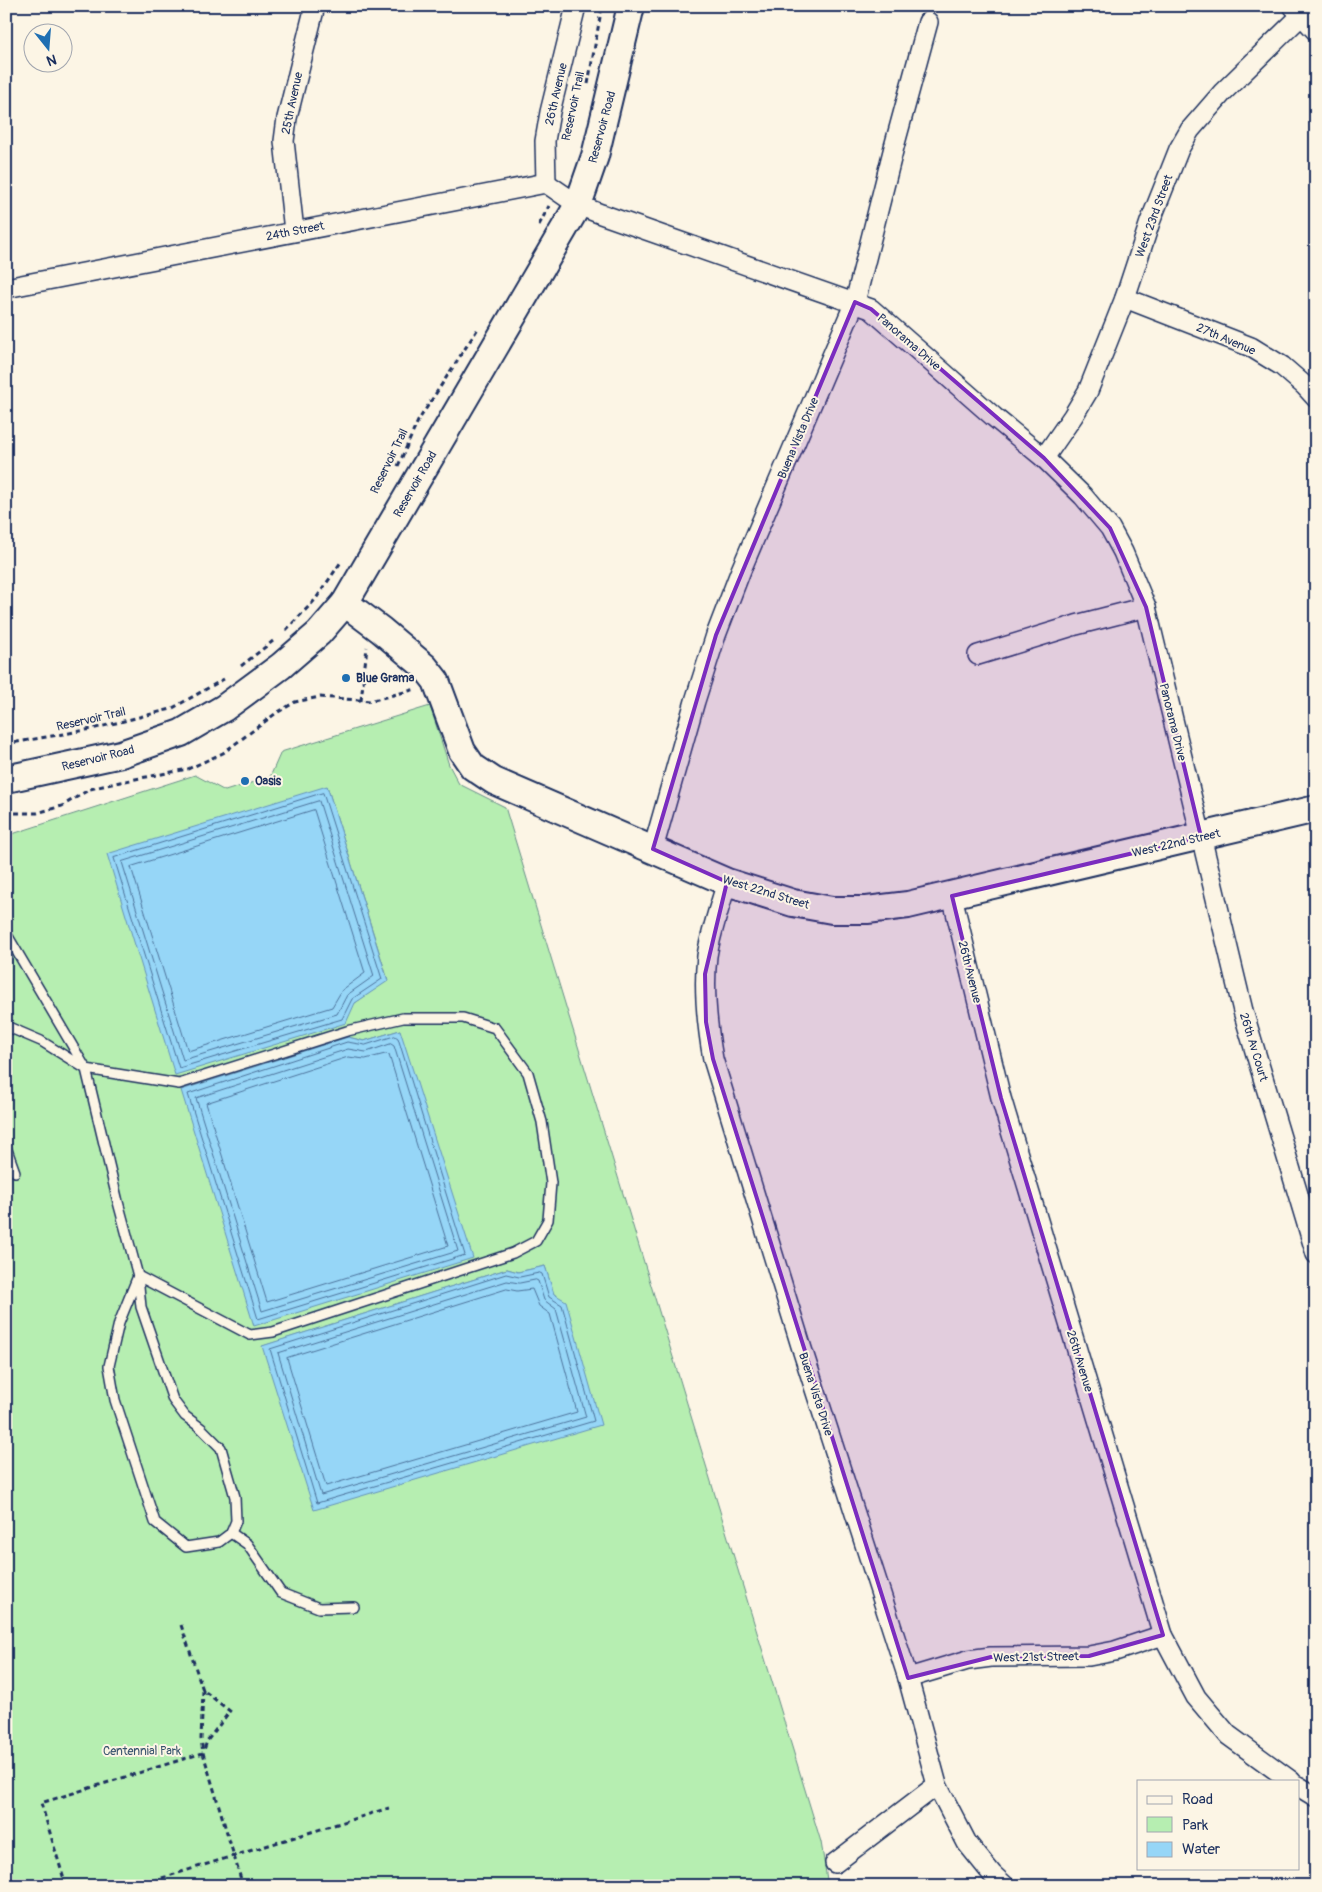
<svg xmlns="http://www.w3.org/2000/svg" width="1322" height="1892" font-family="Pangolin,sans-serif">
	<rect width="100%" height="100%" fill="#fcf5e5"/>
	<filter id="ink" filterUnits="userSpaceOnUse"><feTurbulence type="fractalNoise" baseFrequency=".02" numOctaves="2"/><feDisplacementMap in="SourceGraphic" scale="10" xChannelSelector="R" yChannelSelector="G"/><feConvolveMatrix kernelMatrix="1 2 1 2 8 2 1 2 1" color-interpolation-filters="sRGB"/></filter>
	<g filter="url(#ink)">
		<path fill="#b6eeb1" stroke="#688e88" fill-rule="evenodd" d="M430,706L449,765L459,784L505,807L821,1842L828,1886H6V836L195,775L225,791L270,777L281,752ZM327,786L388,980L355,1003ZM400,1030L254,1326L348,1037L364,1041ZM545,1266L554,1295L263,1346L507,1269L518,1272Z"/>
		<g fill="#96d6f7" stroke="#6593ba">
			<polygon points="327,786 388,981 355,1003 346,1023 175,1075 107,854"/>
			<polygon points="400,1030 473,1258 254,1326 181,1090 348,1037 364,1041"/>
			<polygon points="545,1266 554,1294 566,1301 601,1425 314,1510 262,1346 507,1269 518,1272"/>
		</g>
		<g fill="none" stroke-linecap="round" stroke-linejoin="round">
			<g stroke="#4c729b" stroke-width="1">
				<polygon points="323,793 382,979 352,999 342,1019 179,1068 114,858"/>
				<polygon points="319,801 374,976 347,995 337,1014 183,1060 122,862"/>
				<polygon points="314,810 365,973 342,990 332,1007 188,1051 131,867"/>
				<polygon points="395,1036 398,1038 465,1255 258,1319 188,1094 347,1042 365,1045"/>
				<polygon points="391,1044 394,1046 458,1251 262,1311 196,1098 348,1049 366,1052"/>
				<polygon points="386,1054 389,1055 448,1246 267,1302 206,1103 348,1057 365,1059"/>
				<polygon points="540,1273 542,1274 549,1297 562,1305 594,1421 317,1503 270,1349 506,1274 519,1277"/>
				<polygon points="536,1280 538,1281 544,1300 556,1309 586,1417 321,1495 278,1353 507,1281 519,1283"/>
				<polygon points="507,1289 517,1291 532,1289 539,1306 550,1314 577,1412 326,1486 287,1358"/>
			</g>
			<g stroke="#1b2f5e" stroke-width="12">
				<g id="lane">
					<polyline points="6,933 86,1069 118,1202 138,1276 250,1335 273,1332 513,1253 536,1241 548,1220 551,1183 542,1122 528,1073 495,1028 463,1018 403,1018 347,1031 179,1084 86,1069 41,1041 6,1026"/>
					<polyline points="6,1147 15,1172"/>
					<polygon points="138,1276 141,1307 173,1400 185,1416 201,1428 221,1448 235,1497 236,1521 231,1533 219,1542 186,1547 155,1522 115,1400 109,1366 119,1323"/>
					<polyline points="231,1533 247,1544 281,1593 319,1608 354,1607"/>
				</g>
			</g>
			<g stroke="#1b2f5e" stroke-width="22">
				<g id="street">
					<polyline points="1293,6 1316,31"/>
					<polyline points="546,183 545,141 550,112 576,6"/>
					<polyline points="294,231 284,141 287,118 315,6"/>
					<polyline points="6,288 546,183 578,205 601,214 871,309 994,417 1044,458 1083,496 1110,528 1123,552 1146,607 1243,1011 1316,1254"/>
					<polyline points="1125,298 1251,347 1282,366 1305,386 1316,398"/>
					<polyline points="1044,458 1073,416 1088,391 1125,298 1150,222 1179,149 1190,130 1223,92 1311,6"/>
					<polyline points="978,655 1076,625 1146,607"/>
					<polyline points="653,849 695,701 716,635 741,570 855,302 894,147 928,22"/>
					<path d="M727,882C720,906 711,931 707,956C703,991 707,1025 713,1059L802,1349L908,1678L937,1785L967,1843L992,1874L1005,1886"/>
					<polyline points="952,896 1001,1098 1163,1635 1196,1697 1228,1735 1291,1781"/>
					<polyline points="908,1678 968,1660 991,1657 1089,1656 1115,1651 1163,1635"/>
					<polyline points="1298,1786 1316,1797"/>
					<polyline points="835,1863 937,1785"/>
				</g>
			</g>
			<g stroke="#1b2f5e" stroke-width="30">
				<g id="secondary">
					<polyline points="345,603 381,630 425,667 436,681 462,751 473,767 494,781 727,882 793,903 832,910 867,910 908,905 1316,809"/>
					<polyline points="6,779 121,754 181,733 224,708 281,666 319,633 345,603 578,205 595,156 631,6"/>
				</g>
			</g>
			<g stroke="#1b2f5e" stroke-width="3" stroke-dasharray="5 4" stroke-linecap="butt">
				<polyline points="588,84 602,6"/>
				<polyline points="539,225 549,206"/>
				<polyline points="398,466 418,421 479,327"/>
				<polyline points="286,630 315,600 341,562"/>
				<polyline points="241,666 273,641"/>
				<polyline points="361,701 367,647"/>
				<polyline points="6,744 92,729 171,709 224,679"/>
				<polyline points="6,813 37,813 62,806 90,789 120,782 188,769 223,753 275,714 295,702 320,697 370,701 416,689"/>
				<polyline points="181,1625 203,1690 231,1712"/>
				<polyline points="203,1690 201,1739 203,1753 243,1886"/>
				<polyline points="66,1886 41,1803 203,1753 207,1741 230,1711"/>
				<polyline points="136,1886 389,1808"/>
			</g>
			<use href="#lane" stroke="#fcf5e5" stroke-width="9"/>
			<use href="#street" stroke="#fcf5e5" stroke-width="19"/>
			<use href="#secondary" stroke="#fcf5e5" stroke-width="26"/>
		</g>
	</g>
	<path fill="#7b2cbf" fill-opacity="0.2" stroke="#7b2cbf" stroke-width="4" stroke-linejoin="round" d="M855,302L871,309L1044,458L1110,528L1146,607L1201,837L952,896L1001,1098L1163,1635L1089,1656L991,1657L908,1678L713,1059L706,1022L705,974L727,882L653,849L716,635Z"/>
	<g fill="#1f6fb2" stroke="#fcf5e5" stroke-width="2">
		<circle cx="346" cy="678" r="5"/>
		<circle cx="245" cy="781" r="5"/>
	</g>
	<g text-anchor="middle" stroke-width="4" stroke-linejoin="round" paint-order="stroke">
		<g font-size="12" fill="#1b2f5e" stroke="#fcf5e5">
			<text transform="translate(556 94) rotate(-77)" y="4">26th Avenue</text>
			<text transform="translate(292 103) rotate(-78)" y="4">25th Avenue</text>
			<text transform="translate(573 106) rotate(-78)" y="4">Reservoir Trail</text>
			<text transform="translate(602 127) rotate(-75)" y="4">Reservoir Road</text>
			<text transform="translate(1154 216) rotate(-70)" y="4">West 23rd Street</text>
			<text transform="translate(295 231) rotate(-11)" y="4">24th Street</text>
			<text transform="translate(1226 339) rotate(23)" y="4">27th Avenue</text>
			<text transform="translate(909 342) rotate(41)" y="4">Panorama Drive</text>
			<text transform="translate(798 438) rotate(-67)" y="4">Buena Vista Drive</text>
			<text transform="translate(389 461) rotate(-64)" y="4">Reservoir Trail</text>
			<text transform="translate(415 484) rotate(-60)" y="4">Reservoir Road</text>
			<text transform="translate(91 719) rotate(-13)" y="4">Reservoir Trail</text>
			<text transform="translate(1173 722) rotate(76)" y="4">Panorama Drive</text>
			<text transform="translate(98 758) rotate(-14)" y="4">Reservoir Road</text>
			<text transform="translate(1176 843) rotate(-13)" y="4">West 22nd Street</text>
			<text transform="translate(766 892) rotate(17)" y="4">West 22nd Street</text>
			<text transform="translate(970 972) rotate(76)" y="4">26th Avenue</text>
			<text transform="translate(1254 1047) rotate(73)" y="4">26th Av Court</text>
			<text transform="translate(1080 1361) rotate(73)" y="4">26th Avenue</text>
			<text transform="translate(816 1394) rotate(72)" y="4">Buena Vista Drive</text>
			<text transform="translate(1036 1657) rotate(-1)" y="4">West 21st Street</text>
		</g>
		<g font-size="12" font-weight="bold" fill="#1b2f5e" stroke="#fcf5e5" text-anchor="start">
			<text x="356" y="682">Blue Grama</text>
			<text x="255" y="785">Oasis</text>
		</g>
		<g font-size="12" fill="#3a556f" stroke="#fcf5e5">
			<text x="142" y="1755">Centennial Park</text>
		</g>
	</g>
	<rect width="1322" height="1892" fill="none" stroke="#fcf5e5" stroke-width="25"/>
	<rect x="12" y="12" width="1297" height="1867" fill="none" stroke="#1b2f5e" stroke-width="2" filter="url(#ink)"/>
	<rect x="1137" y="1780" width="162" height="90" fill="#fcf5e5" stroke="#a2a6af"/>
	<rect x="1147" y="1796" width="25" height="8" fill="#fcf5e5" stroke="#a2a6af"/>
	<text x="1182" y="1804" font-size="15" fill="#1b2f5e">Road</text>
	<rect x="1147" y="1817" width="25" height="15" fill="#b6eeb1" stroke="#a2a6af"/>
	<text x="1182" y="1830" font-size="15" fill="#1b2f5e">Park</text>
	<rect x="1147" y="1842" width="25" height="15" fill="#96d6f7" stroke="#a2a6af"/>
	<text x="1182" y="1854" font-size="15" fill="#1b2f5e">Water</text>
	<g transform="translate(48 48) rotate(163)"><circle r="24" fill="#fcf5e5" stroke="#a2a6af"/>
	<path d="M0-4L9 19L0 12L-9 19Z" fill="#1f6fb2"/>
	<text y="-8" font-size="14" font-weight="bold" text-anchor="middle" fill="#1b2f5e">N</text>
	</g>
</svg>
